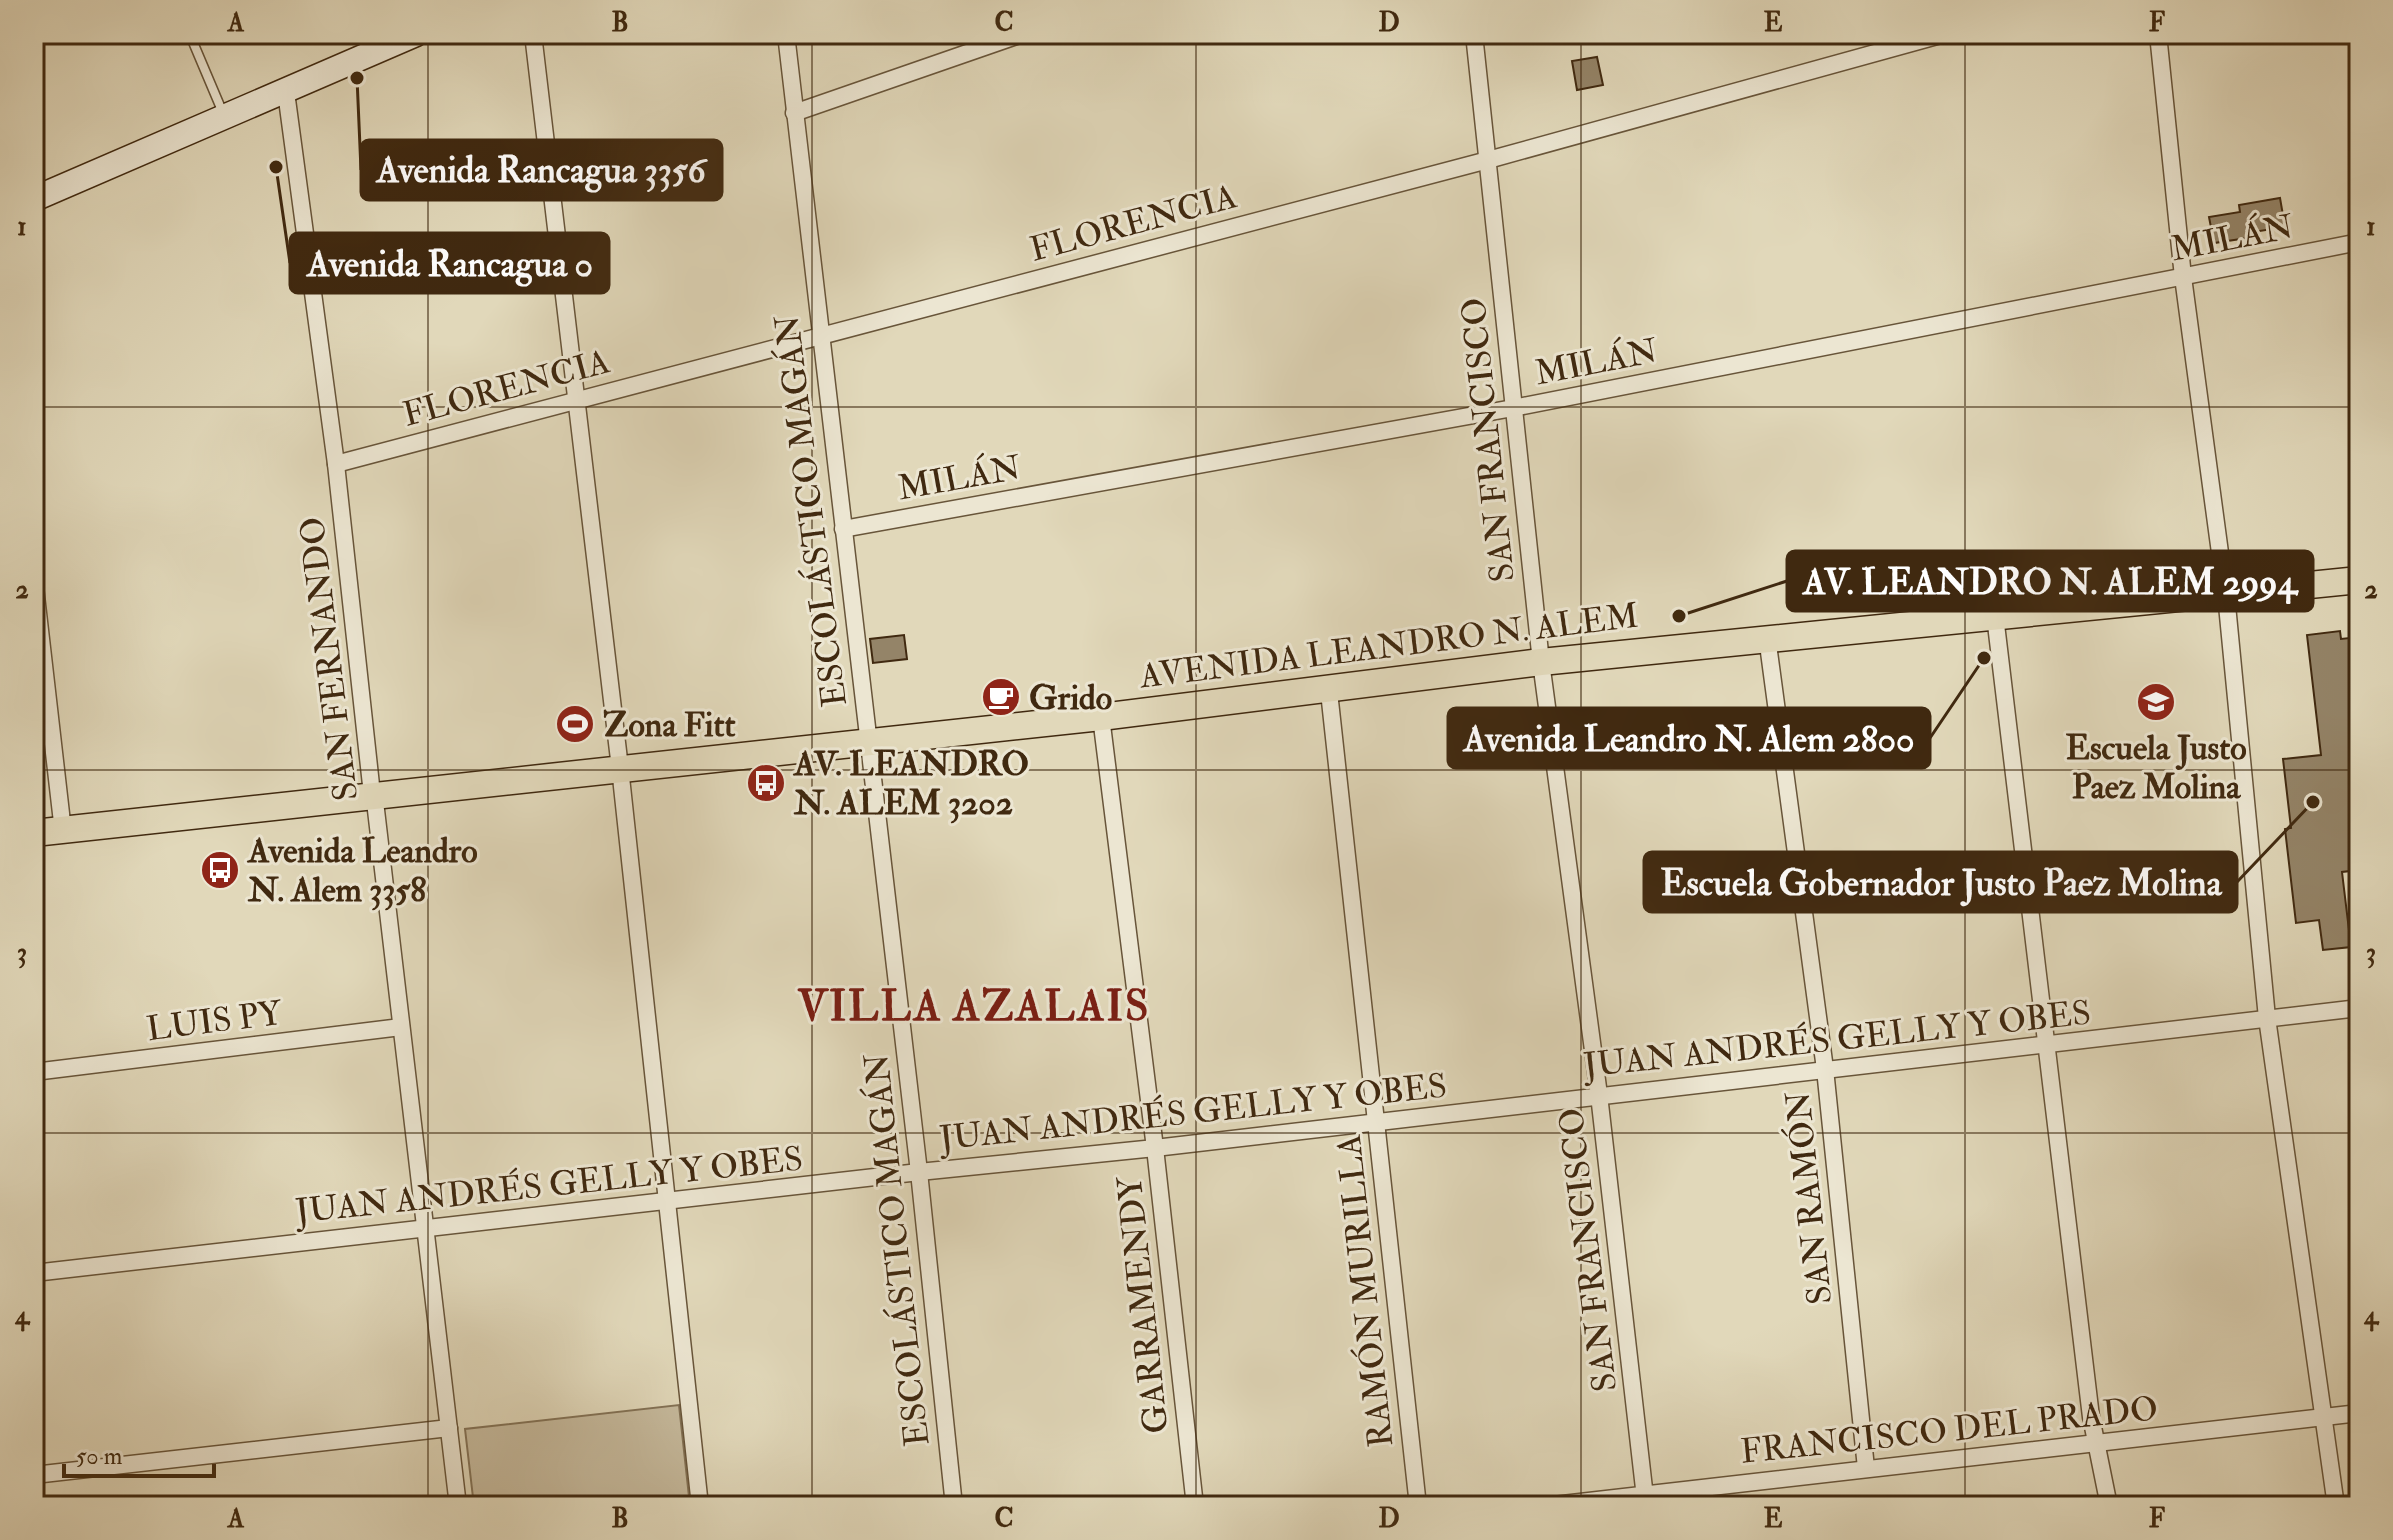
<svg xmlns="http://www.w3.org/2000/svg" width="2393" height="1540" font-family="'IM FELL Double Pica',serif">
	<rect width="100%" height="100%" fill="#e1d8ba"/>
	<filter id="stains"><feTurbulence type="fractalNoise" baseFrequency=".0025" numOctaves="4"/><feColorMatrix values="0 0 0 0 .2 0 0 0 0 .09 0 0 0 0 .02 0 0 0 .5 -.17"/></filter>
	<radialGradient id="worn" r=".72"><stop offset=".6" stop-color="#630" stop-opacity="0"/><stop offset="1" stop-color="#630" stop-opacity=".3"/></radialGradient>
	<polygon fill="#c6ba9d" stroke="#837256" stroke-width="2" points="679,1405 690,1506 474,1506 465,1429"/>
	<g fill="#948468" stroke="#402910" stroke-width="2">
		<polygon points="1597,57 1603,85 1577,90 1572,61"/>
		<polygon points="2280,198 2285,227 2253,232 2254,237 2214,243 2209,217 2240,212 2239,205"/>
		<polygon points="2340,631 2341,639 2359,637 2359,870 2342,872 2351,947 2323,950 2319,920 2296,923 2285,829 2291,828 2283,759 2321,755 2307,635"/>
		<polygon points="904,635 907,659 873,663 870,639"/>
	</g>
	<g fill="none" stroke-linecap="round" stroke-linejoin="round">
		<g stroke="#68553a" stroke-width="11">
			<polyline id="lane" points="193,34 190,35 223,113"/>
		</g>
		<g stroke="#68553a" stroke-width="19">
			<g id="street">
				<polyline points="533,34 620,768 700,1506"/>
				<polyline points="786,34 919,1172 954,1506"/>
				<polyline points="1474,34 1541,662 1599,1095 1646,1506"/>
				<polyline points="2158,34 2183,277 2227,605 2267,1018 2336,1506"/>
				<polyline points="286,92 336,464 371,785 376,810 458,1506"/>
				<polyline points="794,113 1022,34"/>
				<polyline points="336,464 1488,160 1944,34"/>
				<polyline points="843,529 1513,408 2359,242"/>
				<polyline points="34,578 63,831"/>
				<polyline points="1995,616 2091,1417 2109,1506"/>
				<polyline points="1767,637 1825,1069 1866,1468"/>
				<polyline points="1325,689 1330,701 1418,1506"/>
				<polyline points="1101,717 1155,1148 1195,1506"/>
				<polyline points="34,1072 401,1027"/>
				<polyline points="34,1273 919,1172 1155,1148 2359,1008"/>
				<polyline points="34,1475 449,1428"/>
				<polyline points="1545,1506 2359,1413"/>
			</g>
		</g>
		<g stroke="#402910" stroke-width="27">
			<polyline id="secondary" points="34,199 416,34"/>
		</g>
		<g stroke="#402910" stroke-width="29">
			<polyline id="primary" points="34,833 1101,717 1541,662 2359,580"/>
		</g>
		<use href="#lane" stroke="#ece6d2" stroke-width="8"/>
		<use href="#street" stroke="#ece6d2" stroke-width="16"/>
		<use href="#secondary" stroke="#ece6d2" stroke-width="24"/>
		<use href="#primary" stroke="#e1d8ba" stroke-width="26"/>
	</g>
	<path fill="none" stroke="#402910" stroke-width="2" stroke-opacity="0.55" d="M428,34V1506M812,34V1506M1196,34V1506M1581,34V1506M1965,34V1506M34,407H2359M34,770H2359M34,1133H2359"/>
	<defs>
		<g id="cafe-disc" transform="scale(2)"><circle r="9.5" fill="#8f2418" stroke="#ece6d2"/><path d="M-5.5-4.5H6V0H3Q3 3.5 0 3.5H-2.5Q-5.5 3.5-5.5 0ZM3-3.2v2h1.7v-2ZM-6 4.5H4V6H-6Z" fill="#fff"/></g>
		<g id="school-disc" transform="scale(2)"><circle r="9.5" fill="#8f2418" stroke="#ece6d2"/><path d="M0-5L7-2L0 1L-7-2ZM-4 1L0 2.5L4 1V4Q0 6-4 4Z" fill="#fff"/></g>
		<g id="stadium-disc" transform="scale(2)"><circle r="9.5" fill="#8f2418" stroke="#ece6d2"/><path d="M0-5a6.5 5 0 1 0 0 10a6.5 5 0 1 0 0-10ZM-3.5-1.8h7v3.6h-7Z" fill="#fff"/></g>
		<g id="bus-disc" transform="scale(2)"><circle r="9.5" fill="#8f2418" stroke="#ece6d2"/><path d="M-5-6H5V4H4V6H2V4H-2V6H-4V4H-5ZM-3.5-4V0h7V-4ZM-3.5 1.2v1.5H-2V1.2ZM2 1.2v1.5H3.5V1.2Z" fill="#fff"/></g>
	</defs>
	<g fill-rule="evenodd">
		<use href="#cafe-disc" x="1001" y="697"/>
		<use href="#school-disc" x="2156" y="702"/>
		<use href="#stadium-disc" x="575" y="724"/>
		<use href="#bus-disc" x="766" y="783"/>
		<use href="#bus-disc" x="220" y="870"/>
	</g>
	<g text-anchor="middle" stroke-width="6" stroke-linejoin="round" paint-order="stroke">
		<g font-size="34" fill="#402910" stroke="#ece6d2">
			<text transform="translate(1133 222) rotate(-15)" y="12">FLORENCIA</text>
			<text transform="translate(2232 237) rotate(-11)" y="12">MILÁN</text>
			<text transform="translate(1596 361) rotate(-11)" y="12">MILÁN</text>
			<text transform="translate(506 387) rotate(-15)" y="12">FLORENCIA</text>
			<text transform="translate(1487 440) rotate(-96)" y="12">SAN FRANCISCO</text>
			<text transform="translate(959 477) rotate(-10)" y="12">MILÁN</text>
			<text transform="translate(810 511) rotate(-97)" y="12">ESCOLÁSTICO MAGÁN</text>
			<text transform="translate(1389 645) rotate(-7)" y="12">AVENIDA LEANDRO N. ALEM</text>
			<text transform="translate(328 659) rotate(-97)" y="12">SAN FERNANDO</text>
			<text transform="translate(214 1020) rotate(-7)" y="12">LUIS PY</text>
			<text transform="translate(1837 1038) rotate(-6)" y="12">JUAN ANDRÉS GELLY Y OBES</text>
			<text transform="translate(1193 1111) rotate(-6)" y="12">JUAN ANDRÉS GELLY Y OBES</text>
			<text transform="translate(549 1184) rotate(-6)" y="12">JUAN ANDRÉS GELLY Y OBES</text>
			<text transform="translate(1808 1198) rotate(-96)" y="12">SAN RAMÓN</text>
			<text transform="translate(896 1250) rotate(-96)" y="12">ESCOLÁSTICO MAGÁN</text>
			<text transform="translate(1587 1250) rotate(-97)" y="12">SAN FRANCISCO</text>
			<text transform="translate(1364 1291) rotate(-96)" y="12">RAMÓN MURILLA</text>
			<text transform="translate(1142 1305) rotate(-96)" y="12">GARRAMENDY</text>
			<text transform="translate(1949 1429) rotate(-6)" y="12">FRANCISCO DEL PRADO</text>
		</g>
		<g font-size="34" font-weight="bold" fill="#402910" stroke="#ece6d2" text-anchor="start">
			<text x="1029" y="709">Grido</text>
			<text x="603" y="736">Zona Fitt</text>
			<text x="2156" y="759" text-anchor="middle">Escuela Justo<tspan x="2156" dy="39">Paez Molina</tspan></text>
			<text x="794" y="775">AV. LEANDRO<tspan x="794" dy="39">N. ALEM 3202</tspan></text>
			<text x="248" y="862">Avenida Leandro<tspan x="248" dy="39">N. Alem 3358</tspan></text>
		</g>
		<g font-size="42" font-weight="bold" letter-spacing="2" fill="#7a1f14" stroke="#ece6d2">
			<text x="974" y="1020">VILLA AZALAIS</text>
		</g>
	</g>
	<path fill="none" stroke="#402910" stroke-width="3" d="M357 78L361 170M276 167L290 263M1679 616L1787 581M1984 658L1930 738M2313 802L2237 882"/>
	<g fill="#402910" stroke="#ece6d2" stroke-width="3">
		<circle cx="357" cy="78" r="8"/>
		<circle cx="276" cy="167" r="8"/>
		<circle cx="1679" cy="616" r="8"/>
		<circle cx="1984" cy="658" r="8"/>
		<circle cx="2313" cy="802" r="8"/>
	</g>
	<g fill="#402910" stroke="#402910" stroke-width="3">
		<rect x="361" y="140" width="361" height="60" rx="8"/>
		<rect x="290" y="233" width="319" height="60" rx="8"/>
		<rect x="1787" y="551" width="526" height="60" rx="8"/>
		<rect x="1448" y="708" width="482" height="60" rx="8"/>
		<rect x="1644" y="852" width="593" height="60" rx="8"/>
	</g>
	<g font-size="36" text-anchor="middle" font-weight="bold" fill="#fff">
		<text x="541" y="182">Avenida Rancagua 3356</text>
		<text x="450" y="276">Avenida Rancagua 0</text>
		<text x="2050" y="594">AV. LEANDRO N. ALEM 2994</text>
		<text x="1689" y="751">Avenida Leandro N. Alem 2800</text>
		<text x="1941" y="895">Escuela Gobernador Justo Paez Molina</text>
	</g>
	<rect width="2393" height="1540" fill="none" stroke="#e1d8ba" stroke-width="88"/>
	<path d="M64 1464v12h150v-12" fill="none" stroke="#402910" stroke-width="4"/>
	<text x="76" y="1464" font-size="24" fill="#402910" stroke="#ece6d2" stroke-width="6" paint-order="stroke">50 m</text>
	<rect x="44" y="44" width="2305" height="1452" fill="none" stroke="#402910" stroke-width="3"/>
	<g font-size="26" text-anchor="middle" font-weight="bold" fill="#402910">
		<text x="236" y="31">A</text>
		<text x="620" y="31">B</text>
		<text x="1004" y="31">C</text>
		<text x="1389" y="31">D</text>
		<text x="1773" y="31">E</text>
		<text x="2157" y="31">F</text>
		<text x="22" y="235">1</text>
		<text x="2371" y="235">1</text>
		<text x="22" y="598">2</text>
		<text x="2371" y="598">2</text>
		<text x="22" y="961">3</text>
		<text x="2371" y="961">3</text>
		<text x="22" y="1324">4</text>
		<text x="2371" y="1324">4</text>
		<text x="236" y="1527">A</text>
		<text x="620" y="1527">B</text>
		<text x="1004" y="1527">C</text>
		<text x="1389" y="1527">D</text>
		<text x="1773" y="1527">E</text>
		<text x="2157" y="1527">F</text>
	</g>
	<rect width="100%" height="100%" filter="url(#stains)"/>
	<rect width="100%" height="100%" fill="url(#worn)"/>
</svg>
